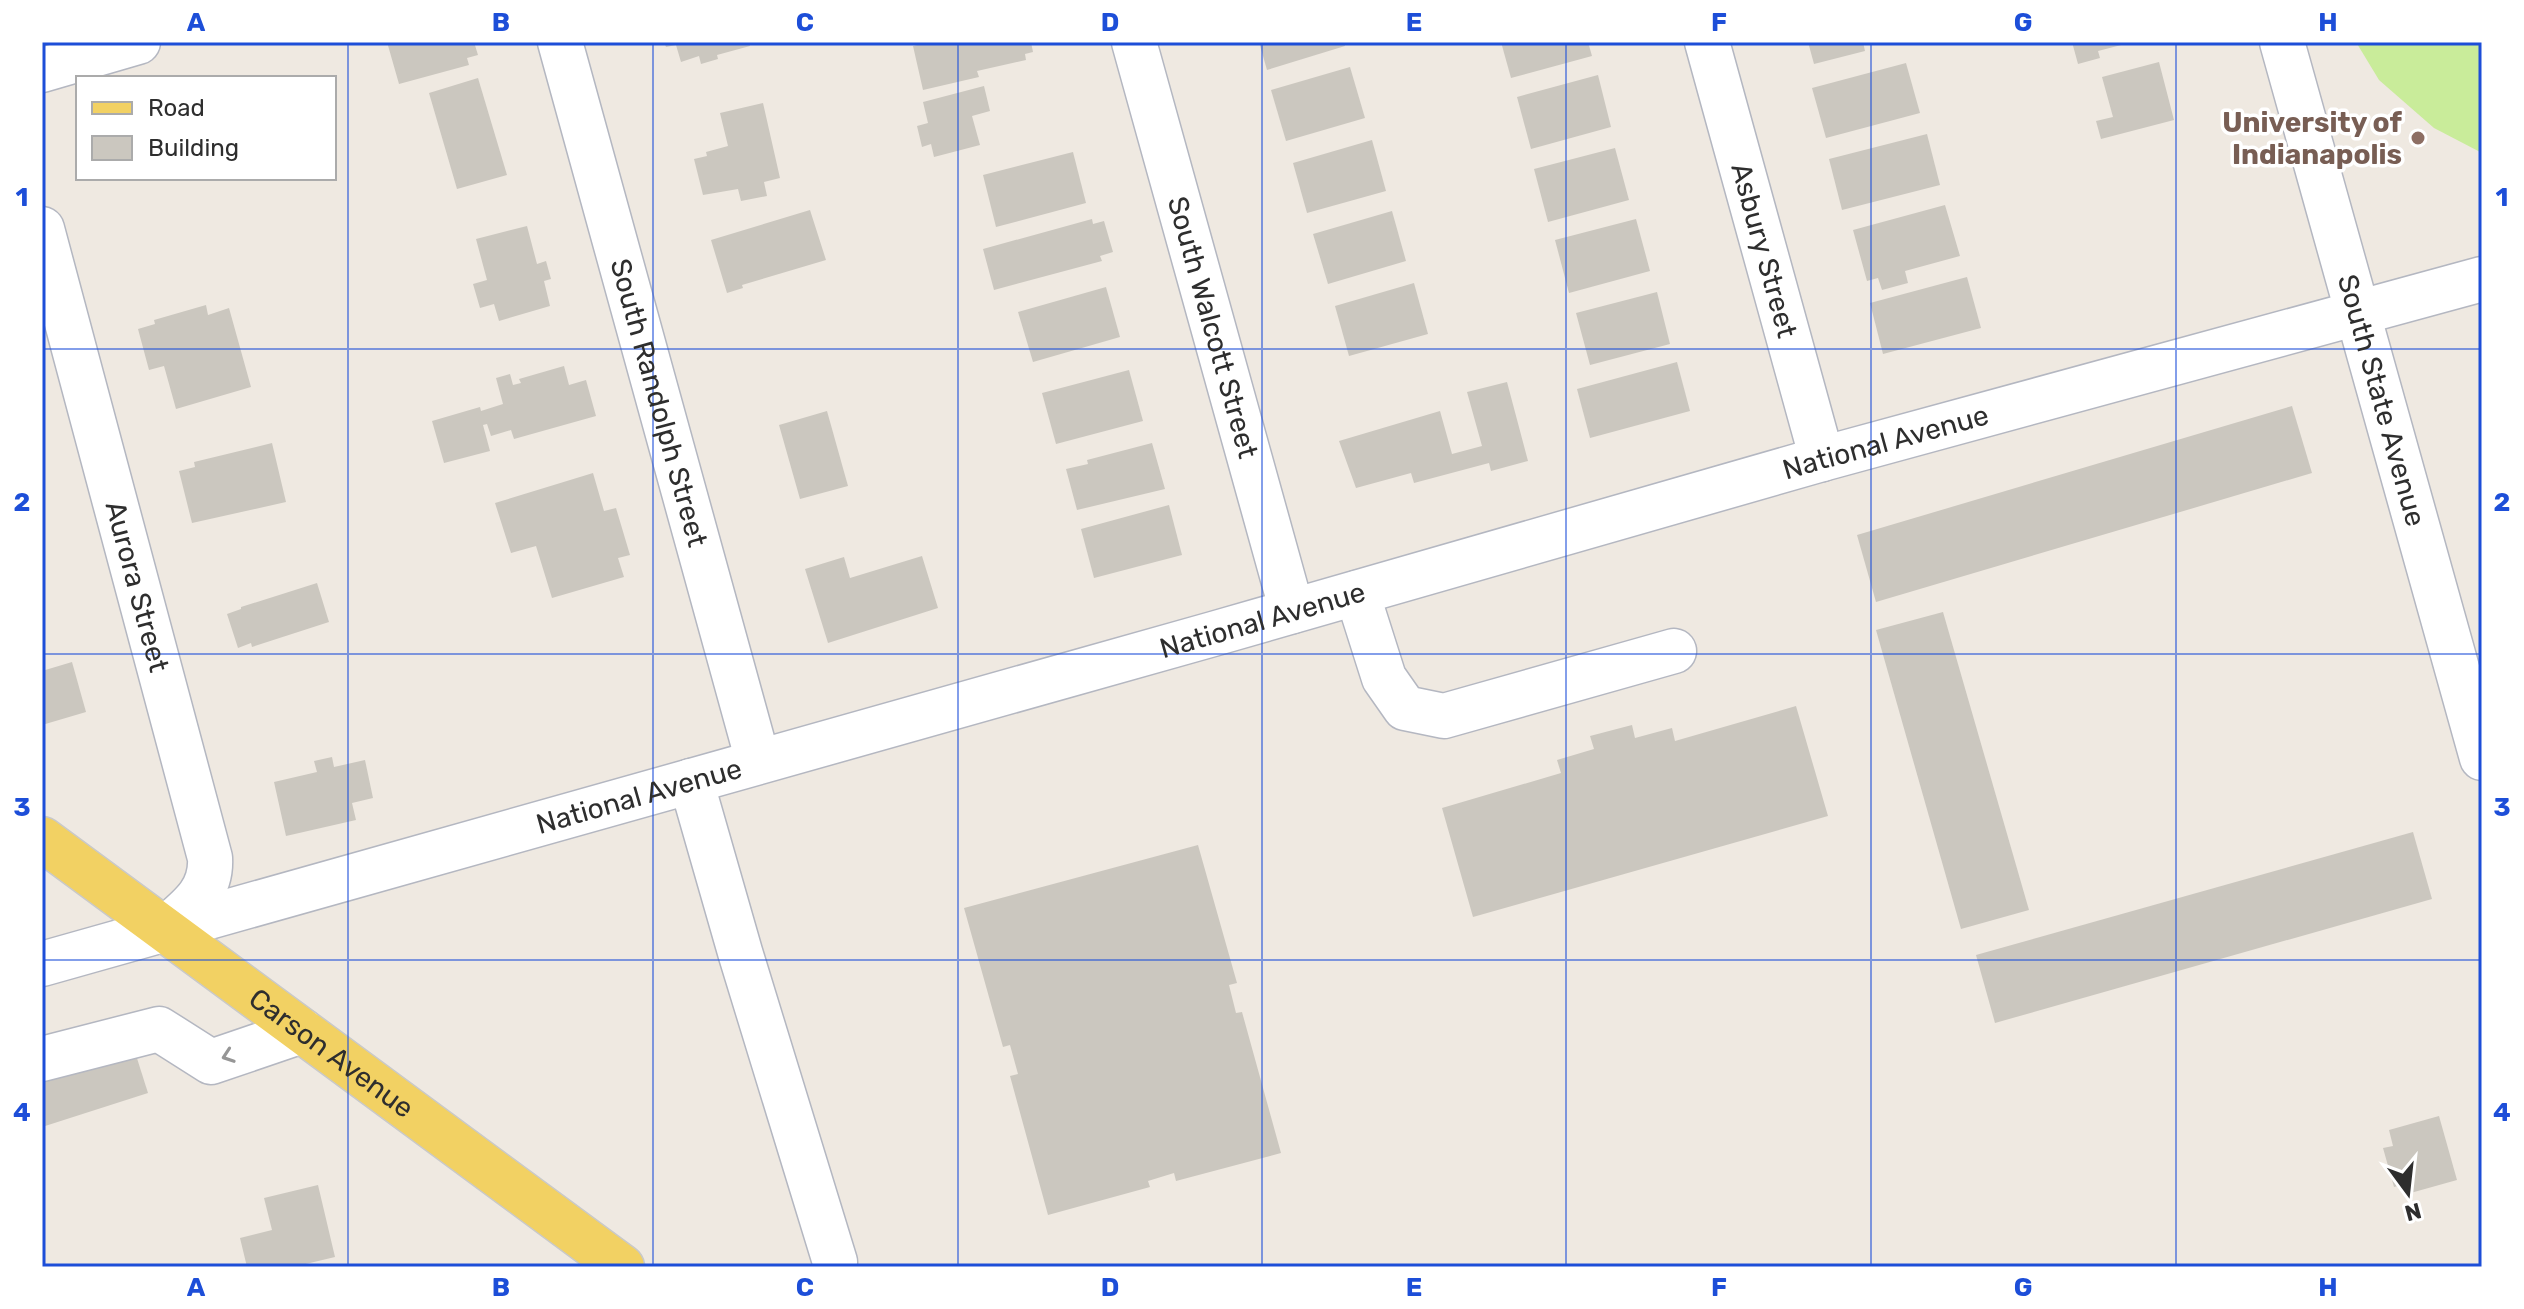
<svg xmlns="http://www.w3.org/2000/svg" width="2524" height="1309" font-family="Rubik,sans-serif">
	<rect width="100%" height="100%" fill="#efe9e1"/>
	<polygon fill="#c9ec9a" points="2356,42 2482,42 2482,153 2434,128 2379,80"/>
	<g fill="#cbc7bf">
		<polygon points="387,42 474,42 478,55 467,58 469,65 399,84"/>
		<polygon points="664,42 749,42 750,46 717,55 718,59 701,64 699,56 681,62 676,45 666,47"/>
		<polygon points="930,42 1031,42 1033,52 1025,54 1026,60 977,71 979,77 923,90 913,46"/>
		<polygon points="1259,42 1344,42 1345,46 1267,70"/>
		<polygon points="1501,42 1588,42 1592,56 1511,78"/>
		<polygon points="1808,42 1863,42 1865,51 1814,64"/>
		<polygon points="2072,42 2129,42 2129,43 2098,51 2100,58 2078,64"/>
		<polygon points="2159,62 2174,120 2101,139 2096,121 2113,117 2102,77"/>
		<polygon points="1906,63 1920,113 1826,138 1812,88"/>
		<polygon points="1350,67 1365,118 1286,141 1271,90"/>
		<polygon points="1598,75 1611,127 1531,149 1517,97"/>
		<polygon points="478,78 507,175 457,189 429,93"/>
		<polygon points="984,86 990,111 972,116 980,145 934,157 931,144 922,147 917,126 928,123 923,102"/>
		<polygon points="763,103 780,178 764,182 767,196 741,201 738,189 703,195 694,159 707,156 706,152 728,146 720,113"/>
		<polygon points="1927,134 1940,185 1842,210 1829,159"/>
		<polygon points="1372,140 1386,191 1307,213 1293,163"/>
		<polygon points="1615,148 1629,200 1548,222 1534,169"/>
		<polygon points="1073,152 1086,203 996,227 983,175"/>
		<polygon points="1945,205 1960,256 1905,271 1908,283 1882,290 1878,278 1867,281 1853,230"/>
		<polygon points="810,210 826,260 742,285 743,288 727,293 711,240"/>
		<polygon points="1392,211 1406,261 1328,284 1313,234"/>
		<polygon points="1092,219 1093,224 1104,221 1113,252 1100,256 1102,261 994,290 983,249"/>
		<polygon points="1636,219 1650,271 1569,293 1555,240"/>
		<polygon points="527,226 537,264 546,261 551,279 544,281 550,306 499,321 494,304 480,308 473,284 487,280 476,239"/>
		<polygon points="1967,277 1981,328 1883,354 1870,303"/>
		<polygon points="1414,283 1428,334 1349,356 1335,306"/>
		<polygon points="1106,287 1120,337 1033,362 1018,312"/>
		<polygon points="1657,292 1670,344 1590,365 1576,313"/>
		<polygon points="206,305 208,315 229,308 251,387 176,409 164,366 149,370 138,329 155,324 154,320"/>
		<polygon points="1677,362 1690,411 1590,438 1577,389"/>
		<polygon points="564,366 569,385 586,380 596,416 514,439 511,430 491,436 487,424 483,425 490,451 444,463 432,421 480,407 481,411 503,404 496,378 510,374 513,385 521,383 519,379"/>
		<polygon points="1129,370 1143,421 1056,444 1042,393"/>
		<polygon points="1507,382 1528,461 1491,471 1489,463 1414,483 1411,473 1356,488 1339,441 1440,411 1452,454 1482,446 1467,392"/>
		<polygon points="2292,406 2312,473 1876,602 1857,535"/>
		<polygon points="827,411 848,486 800,499 779,425"/>
		<polygon points="272,443 286,502 192,523 179,471 195,467 194,462"/>
		<polygon points="1152,443 1165,489 1077,510 1066,469 1088,464 1087,460"/>
		<polygon points="593,473 604,511 616,508 630,555 618,558 624,577 552,598 536,546 511,553 495,503"/>
		<polygon points="1169,505 1182,555 1094,578 1081,529"/>
		<polygon points="922,556 938,608 828,643 805,569 844,557 850,578"/>
		<polygon points="317,583 329,622 252,647 251,643 238,648 227,614 241,609 241,607"/>
		<polygon points="1943,612 2029,910 1961,929 1876,630"/>
		<polygon points="72,662 86,712 42,725 42,671"/>
		<polygon points="1796,706 1828,816 1473,917 1442,808 1561,773 1557,760 1594,749 1590,736 1632,725 1635,738 1672,728 1675,741"/>
		<polygon points="332,757 334,767 365,760 373,798 352,803 356,820 286,836 274,782 317,772 314,761"/>
		<polygon points="2413,832 2432,899 1995,1023 1976,955"/>
		<polygon points="1198,845 1237,983 1229,985 1236,1013 1242,1012 1281,1153 1176,1181 1174,1173 1148,1181 1150,1187 1048,1215 1010,1076 1018,1074 1010,1045 1003,1047 964,908"/>
		<polygon points="135,1052 148,1093 42,1127 42,1081"/>
		<polygon points="2439,1116 2457,1180 2407,1194 2405,1184 2394,1187 2383,1148 2393,1146 2389,1130"/>
		<polygon points="318,1185 335,1257 293,1267 247,1267 240,1238 272,1230 264,1198"/>
	</g>
	<g fill="none" stroke-linecap="round" stroke-linejoin="round">
		<g stroke="#b4b7c1" stroke-width="47">
			<g id="minor">
				<path id="s1" d="M560,42L758,761"/>
				<path id="s2" d="M1134,42L1292,611"/>
				<path id="s3" d="M1707,42L1822,459"/>
				<path id="s4" d="M2282,42L2482,758"/>
				<polyline points="42,70 138,42"/>
				<path id="s5" d="M42,229L210,858C212,892 189,908 166,928"/>
				<polyline points="1357,593 1384,678 1405,708 1444,716 1674,651"/>
				<polyline points="691,781 740,952 835,1262"/>
				<path id="s6" d="M42,964L1213,634L1822,459L2482,279"/>
				<polyline points="42,1059 159,1029 211,1062 302,1031"/>
			</g>
		</g>
		<g stroke="#c9c9c9" stroke-width="47">
			<g id="major">
				<path id="s7" d="M42,839L622,1267"/>
			</g>
		</g>
		<use href="#minor" stroke="#fff" stroke-width="44"/>
		<use href="#major" stroke="#f2d163" stroke-width="44"/>
	</g>
	<defs><path id="oneway-chevron" d="M-2-3.5L2.5 0L-2 3.5" fill="none" stroke-width="1.6" stroke-linecap="round" stroke-linejoin="round" transform="scale(2)"/></defs>
	<use stroke="#969696" href="#oneway-chevron" transform="translate(228 1056) rotate(161)"/>
	<path fill="none" stroke="#1d4ed8" stroke-width="2" stroke-opacity="0.55" d="M348,42V1267M653,42V1267M958,42V1267M1262,42V1267M1566,42V1267M1871,42V1267M2176,42V1267M42,349H2482M42,654H2482M42,960H2482"/>
	<circle fill="#8d6e63" stroke="#fff" stroke-width="3" cx="2418" cy="138" r="8"/>
	<g text-anchor="middle" stroke-width="7" stroke-linejoin="round" paint-order="stroke">
		<g font-size="28" font-weight="bold" fill="#785e54" stroke="#fff" text-anchor="end">
			<text x="2402" y="132">University of<tspan x="2402" dy="32">Indianapolis</tspan></text>
		</g>
		<g font-size="28" fill="#2e2e2e" stroke="#fff">
			<text dy="10" stroke="none"><textPath href="#s3" startOffset="216">Asbury Street</textPath></text>
			<text dy="10" stroke="none"><textPath href="#s2" startOffset="296">South Walcott Street</textPath></text>
			<text dy="10" stroke="none"><textPath href="#s4" startOffset="372">South State Avenue</textPath></text>
			<text dy="10" stroke="none"><textPath href="#s1" startOffset="374">South Randolph Street</textPath></text>
			<text dy="10" stroke="none"><textPath href="#s6" startOffset="1916">National Avenue</textPath></text>
			<text dy="10" stroke="none"><textPath href="#s5" startOffset="370">Aurora Street</textPath></text>
			<text dy="10" stroke="none"><textPath href="#s6" startOffset="1268">National Avenue</textPath></text>
			<text dy="10" stroke="none"><textPath href="#s6" startOffset="620">National Avenue</textPath></text>
			<text dy="10" stroke="none"><textPath href="#s7" startOffset="360">Carson Avenue</textPath></text>
		</g>
	</g>
	<rect width="2524" height="1309" fill="none" stroke="#ffffff" stroke-width="88"/>
	<rect x="76" y="76" width="260" height="104" fill="#ffffff" stroke="#ababab" stroke-width="2"/>
	<rect x="92" y="102" width="40" height="12" fill="#f2d163" stroke="#ababab" stroke-width="2"/>
	<text x="148" y="116" font-size="24" fill="#2e2e2e">Road</text>
	<rect x="92" y="136" width="40" height="24" fill="#cbc7bf" stroke="#ababab" stroke-width="2"/>
	<text x="148" y="156" font-size="24" fill="#2e2e2e">Building</text>
	<g transform="translate(2408 1193) rotate(165)" stroke="#ffffff" stroke-width="6" paint-order="stroke">
	<path d="M0-6L14 30L0 20L-14 30Z" fill="#2e2e2e"/>
	<text y="-12" font-size="22" font-weight="bold" text-anchor="middle" fill="#2e2e2e">N</text>
	</g>
	<rect x="44" y="44" width="2436" height="1221" fill="none" stroke="#1d4ed8" stroke-width="3"/>
	<g font-size="26" text-anchor="middle" font-weight="bold" fill="#1d4ed8">
		<text x="196" y="31">A</text>
		<text x="501" y="31">B</text>
		<text x="805" y="31">C</text>
		<text x="1110" y="31">D</text>
		<text x="1414" y="31">E</text>
		<text x="1719" y="31">F</text>
		<text x="2023" y="31">G</text>
		<text x="2328" y="31">H</text>
		<text x="22" y="206">1</text>
		<text x="2502" y="206">1</text>
		<text x="22" y="511">2</text>
		<text x="2502" y="511">2</text>
		<text x="22" y="816">3</text>
		<text x="2502" y="816">3</text>
		<text x="22" y="1121">4</text>
		<text x="2502" y="1121">4</text>
		<text x="196" y="1296">A</text>
		<text x="501" y="1296">B</text>
		<text x="805" y="1296">C</text>
		<text x="1110" y="1296">D</text>
		<text x="1414" y="1296">E</text>
		<text x="1719" y="1296">F</text>
		<text x="2023" y="1296">G</text>
		<text x="2328" y="1296">H</text>
	</g>
</svg>
